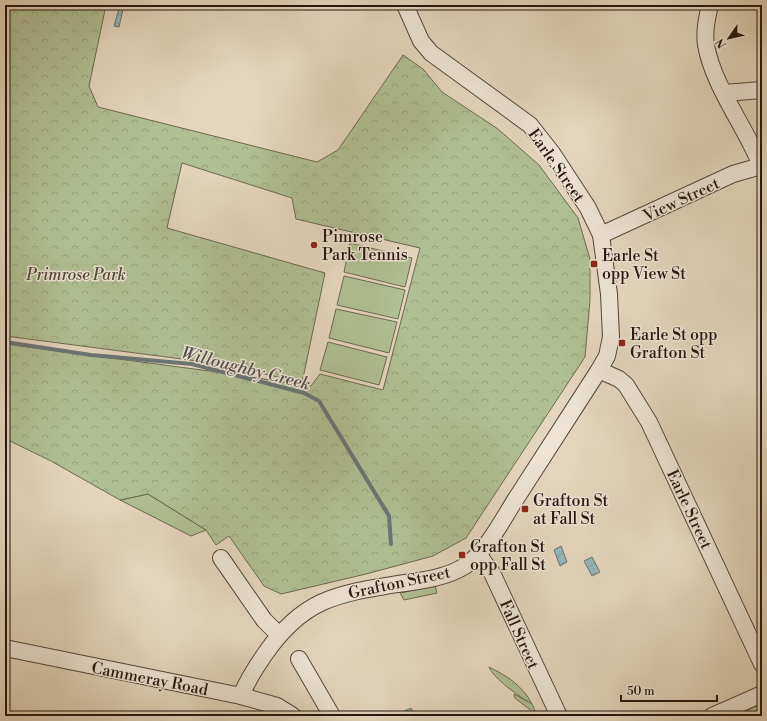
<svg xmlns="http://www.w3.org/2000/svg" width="767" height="721" font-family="'Libre Bodoni',serif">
	<defs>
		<pattern id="forest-crowns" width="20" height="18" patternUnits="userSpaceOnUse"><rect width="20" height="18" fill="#b0bf94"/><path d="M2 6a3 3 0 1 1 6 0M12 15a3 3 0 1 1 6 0" fill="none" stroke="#97a37e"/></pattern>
		<pattern id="water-waves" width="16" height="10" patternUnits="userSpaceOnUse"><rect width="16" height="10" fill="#97b7b8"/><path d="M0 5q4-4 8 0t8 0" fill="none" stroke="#829c9d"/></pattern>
	</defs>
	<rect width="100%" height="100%" fill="#e4d6bd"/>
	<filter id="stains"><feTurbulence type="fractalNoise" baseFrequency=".005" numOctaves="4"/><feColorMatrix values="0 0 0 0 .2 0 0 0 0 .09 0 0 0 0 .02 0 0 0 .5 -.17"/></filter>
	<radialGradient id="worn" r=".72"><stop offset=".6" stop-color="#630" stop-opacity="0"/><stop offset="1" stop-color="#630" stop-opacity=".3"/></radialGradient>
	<g fill="#b0bf94" stroke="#6c6a52">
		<polygon points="350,243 412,258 405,287 344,272"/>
		<polygon points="344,276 405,290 398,319 337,305"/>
		<polygon points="336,309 397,322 389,353 329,338"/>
		<polygon points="328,342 387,357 379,385 320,370"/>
		<polygon points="148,494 206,530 191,536 120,500"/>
		<polygon points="435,586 437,593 404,600 400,593"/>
		<polygon points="514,694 532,704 537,715 515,698"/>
	</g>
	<g fill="url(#forest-crowns)" stroke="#6c6a52">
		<polygon points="5,5 106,5 89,86 98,107 317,162 338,150 403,55 423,69 442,92 498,129 539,165 578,218 590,259 590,300 585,357 466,538 433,556 366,574 281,594 264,586 229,536 216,545 206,530 148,494 120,500 51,461 10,441 5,453 5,344 217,372 311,386 320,374 383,390 420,248 296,219 292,198 182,163 167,228 325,273 302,383 228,365 5,336"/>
		<path d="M489,667C507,676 522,685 532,704C521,698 493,678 489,667Z"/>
		<polygon points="762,703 762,716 734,716"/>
	</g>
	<g fill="url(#water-waves)" stroke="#6a7674">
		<polygon points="120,5 124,5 119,27 114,26"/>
		<polygon points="561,546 567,562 560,566 554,550"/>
		<polygon points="592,557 600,572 592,576 584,561"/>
		<polygon points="411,708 415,716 394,716"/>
	</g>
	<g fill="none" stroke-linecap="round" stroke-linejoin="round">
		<polyline stroke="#6a7674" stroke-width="4" points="5,342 91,355 192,364 304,393 319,401 389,516 391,544"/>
		<g stroke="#56453a" stroke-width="18">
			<g id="minor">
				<path d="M710,5C707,18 704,31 706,45C713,86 747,129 762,168"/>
				<polyline points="724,93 762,90"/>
				<polyline points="601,235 733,174 761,166"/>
				<polyline points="599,370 619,379 626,385 649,422 762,664"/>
				<polyline points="478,554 492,573 559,716"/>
				<polyline points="221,558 264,620 279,635"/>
				<polyline points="5,648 241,696 277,706 293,716"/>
				<polyline points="299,659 332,716"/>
				<path d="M241,696C247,681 256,667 265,654C303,599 336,594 398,584C420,581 446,578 465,566C489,549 503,518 519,494C546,452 573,411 599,370L607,356L611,337L609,294L601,235L588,208L552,153L530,125L431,53L421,41L405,5"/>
				<polyline points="712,716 762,694"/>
			</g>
		</g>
		<use href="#minor" stroke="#ede4d4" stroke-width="16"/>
	</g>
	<g fill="#8f2418" stroke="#ede4d4" stroke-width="1.5">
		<circle cx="314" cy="245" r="4"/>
		<rect x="590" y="260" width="8" height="8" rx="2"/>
		<rect x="618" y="339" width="8" height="8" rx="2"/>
		<rect x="521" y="505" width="8" height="8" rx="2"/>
		<rect x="458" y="551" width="8" height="8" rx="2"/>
	</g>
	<g text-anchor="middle" stroke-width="3" stroke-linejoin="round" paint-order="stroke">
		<g font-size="16" fill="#27150f" stroke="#ede4d4">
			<text transform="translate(557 165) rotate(55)" y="6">Earle Street</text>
			<text transform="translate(681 199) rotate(-25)" y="6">View Street</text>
			<text transform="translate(690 509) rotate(65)" y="6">Earle Street</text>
			<text transform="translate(399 582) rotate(-12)" y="6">Grafton Street</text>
			<text transform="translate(520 634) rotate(66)" y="6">Fall Street</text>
			<text transform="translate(150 678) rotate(11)" y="6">Cammeray Road</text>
		</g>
		<g font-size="16" fill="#27150f" stroke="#ede4d4" text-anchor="start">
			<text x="322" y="242">Pimrose<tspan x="322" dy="18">Park Tennis</tspan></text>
			<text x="602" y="261">Earle St<tspan x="602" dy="18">opp View St</tspan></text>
			<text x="630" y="340">Earle St opp<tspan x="630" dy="18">Grafton St</tspan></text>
			<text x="533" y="506">Grafton St<tspan x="533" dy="18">at Fall St</tspan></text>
			<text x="470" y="552">Grafton St<tspan x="470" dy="18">opp Fall St</tspan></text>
		</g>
		<g font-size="16" font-style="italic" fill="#504837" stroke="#ede4d4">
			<text x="76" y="280">Primrose Park</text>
		</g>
		<g font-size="17" font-style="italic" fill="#4e4e4a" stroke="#ede4d4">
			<text transform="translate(246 368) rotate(14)" y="6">Willoughby Creek</text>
		</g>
	</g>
	<rect width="767" height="721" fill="none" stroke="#e4d6bd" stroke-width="20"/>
	<rect x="6" y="6" width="755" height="709" fill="none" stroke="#27150f" stroke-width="2"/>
	<rect x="10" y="10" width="747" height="701" fill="none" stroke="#27150f"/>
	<g transform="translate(729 38) rotate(236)" stroke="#ede4d4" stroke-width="3" paint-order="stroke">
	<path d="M0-3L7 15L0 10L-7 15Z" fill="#27150f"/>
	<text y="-6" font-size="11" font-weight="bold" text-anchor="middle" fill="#27150f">N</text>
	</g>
	<path d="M621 695v6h96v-6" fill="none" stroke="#27150f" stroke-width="2"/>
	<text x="627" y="695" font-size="12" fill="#27150f" stroke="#ede4d4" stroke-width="3" paint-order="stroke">50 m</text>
	<rect width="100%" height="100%" filter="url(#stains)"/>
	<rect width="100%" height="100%" fill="url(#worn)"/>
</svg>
